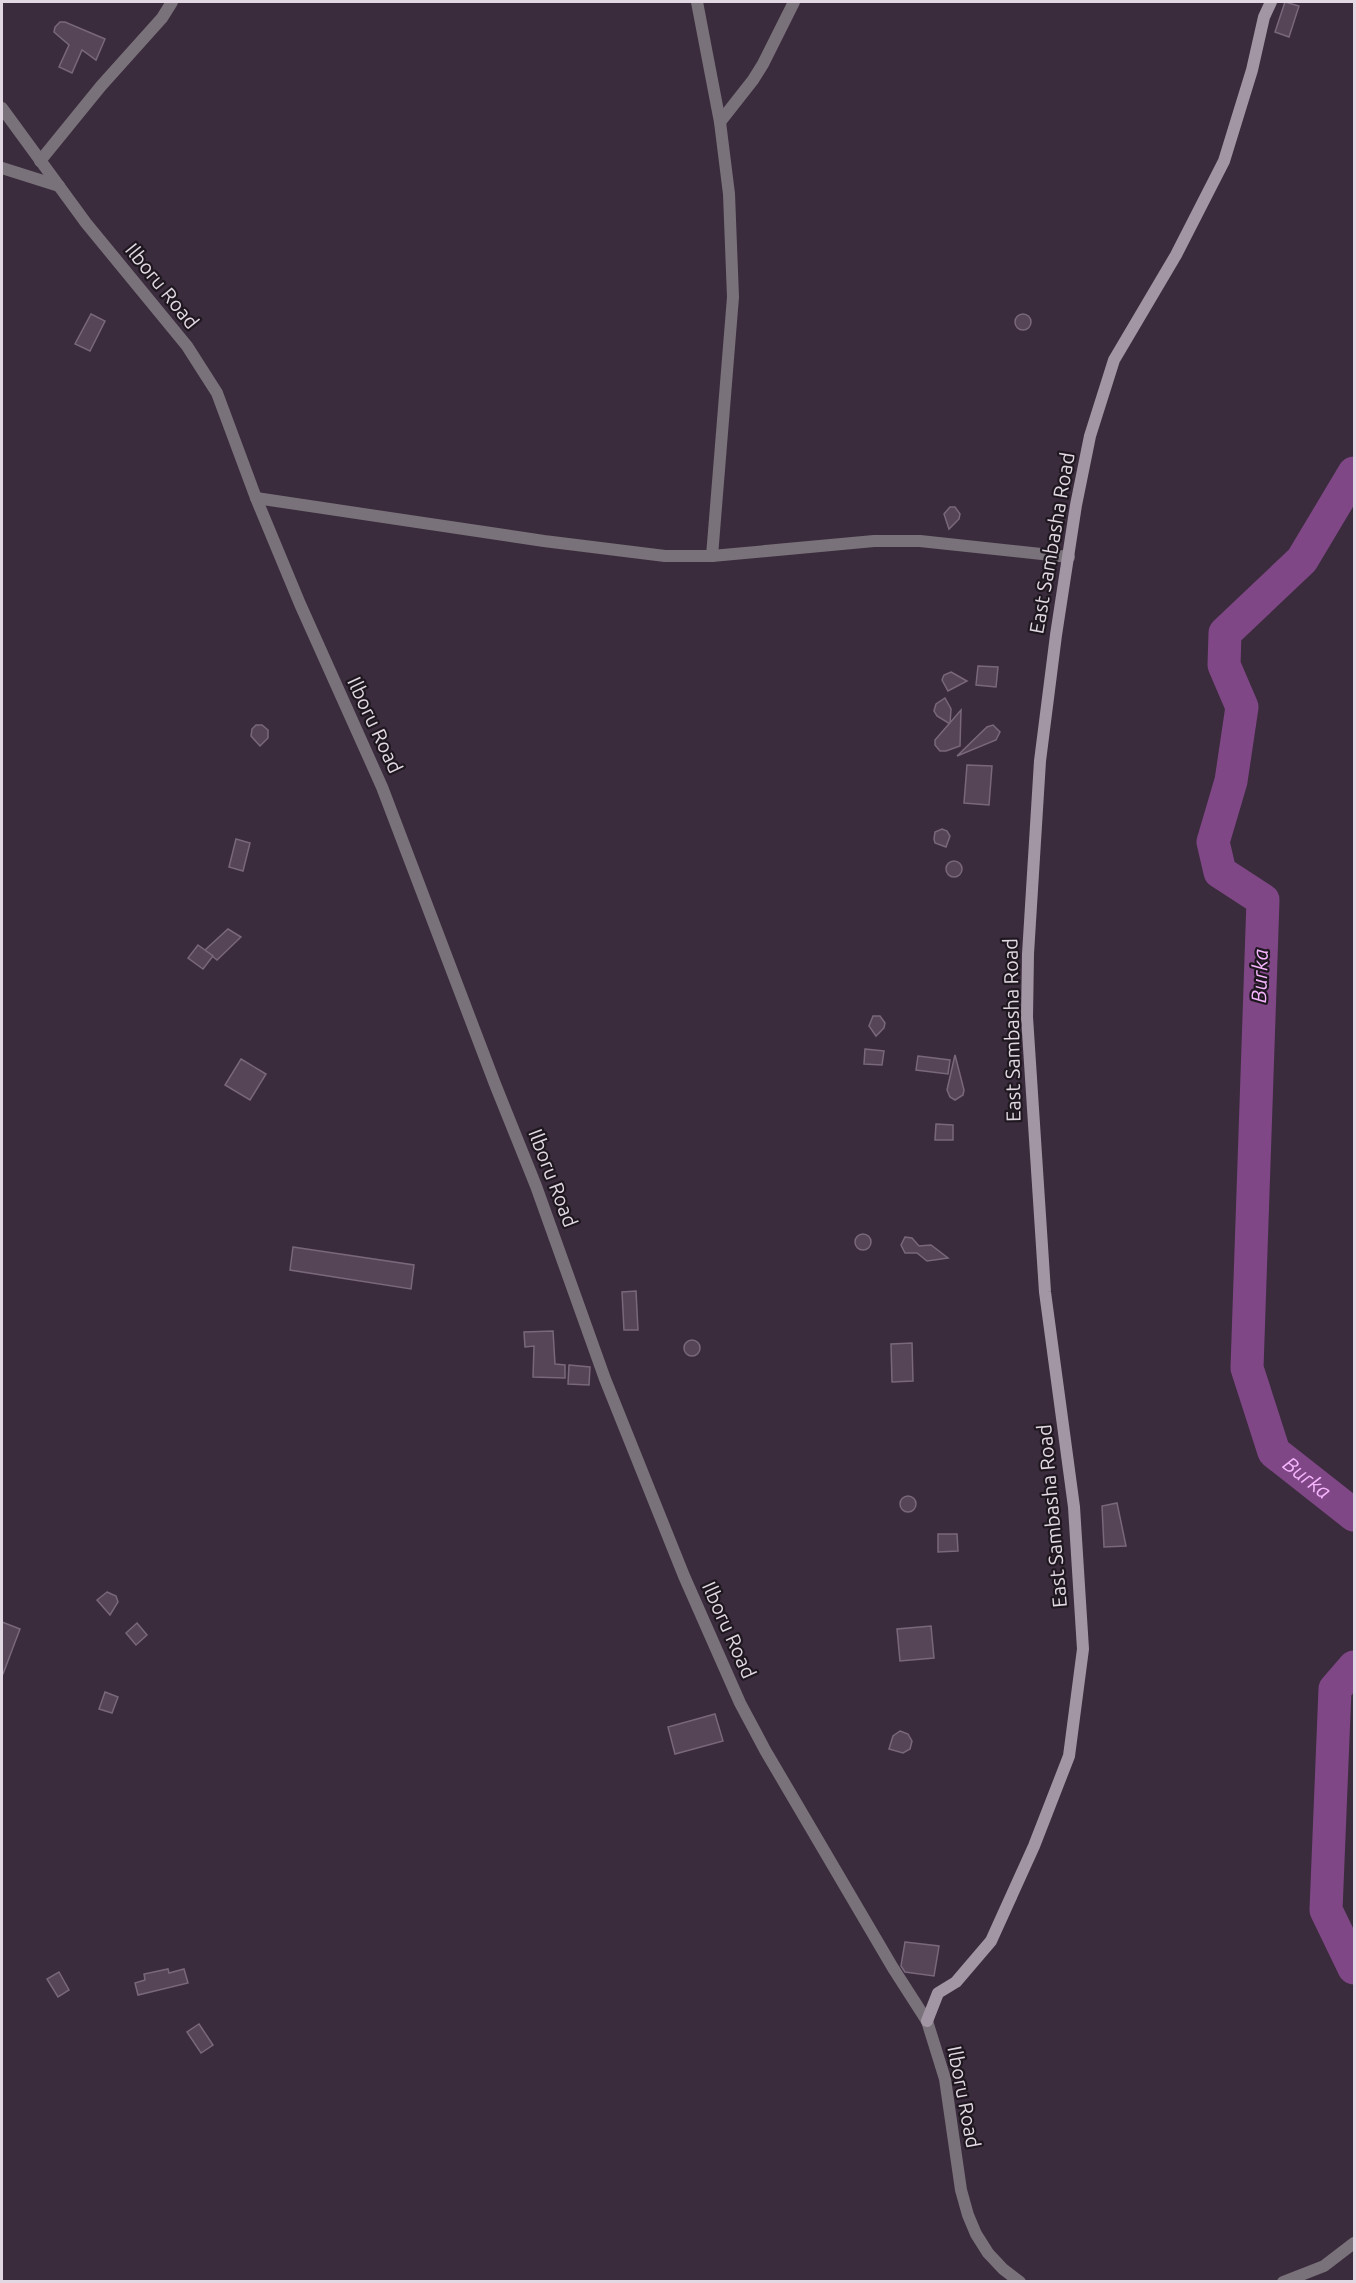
<svg xmlns="http://www.w3.org/2000/svg" width="1356" height="2283" font-family="Ubuntu,sans-serif">
	<rect width="100%" height="100%" fill="#3b2c3d"/>
	<g fill="none" stroke-linecap="round" stroke-linejoin="round">
		<g stroke="#804787" stroke-width="33">
			<path id="s1" d="M1354,473L1302,560L1225,633L1224,665L1242,707L1231,781L1213,842L1220,872L1263,900L1247,1368L1274,1452L1354,1515"/>
			<polyline points="1354,1667 1335,1689 1326,1910 1354,1968"/>
		</g>
	</g>
	<g fill="#554557" stroke="#79677b" stroke-width="1.5">
		<polygon points="1285,2 1299,6 1289,37 1275,32"/>
		<polygon points="60,22 65,22 105,39 96,60 82,50 72,73 59,67 69,45 54,32 55,27"/>
		<circle cx="1023" cy="322" r="8"/>
		<polygon points="91,314 105,321 90,351 75,344"/>
		<polygon points="950,507 955,507 960,514 959,519 949,529 944,514"/>
		<polygon points="978,666 998,667 996,687 976,685"/>
		<polygon points="951,672 967,681 948,691 942,680 944,675"/>
		<polygon points="945,698 951,709 950,724 937,716 934,711 936,704"/>
		<polygon points="961,710 960,746 946,751 940,751 935,745 935,740"/>
		<polygon points="256,725 262,725 268,730 268,738 260,746 251,736 252,729"/>
		<polygon points="993,725 1000,732 996,740 957,756 987,727"/>
		<polygon points="967,765 992,766 989,805 964,803"/>
		<polygon points="942,829 947,831 950,836 946,847 935,843 934,839 935,832"/>
		<polygon points="236,839 250,843 243,871 229,867"/>
		<circle cx="954" cy="869" r="8"/>
		<polygon points="228,929 241,937 217,960 205,950"/>
		<polygon points="198,945 213,956 203,969 188,958"/>
		<polygon points="873,1016 880,1016 885,1023 884,1028 876,1036 869,1026"/>
		<polygon points="865,1049 884,1051 882,1065 864,1064"/>
		<polygon points="955,1055 964,1090 963,1095 955,1100 950,1097 947,1090"/>
		<polygon points="918,1056 950,1060 948,1074 916,1070"/>
		<polygon points="241,1059 266,1074 250,1100 225,1085"/>
		<polygon points="936,1124 953,1125 953,1140 935,1140"/>
		<circle cx="863" cy="1242" r="8"/>
		<polygon points="905,1237 912,1238 919,1246 931,1245 948,1258 927,1261 917,1253 905,1253 901,1245"/>
		<polygon points="293,1247 414,1265 411,1289 290,1270"/>
		<polygon points="636,1291 638,1330 624,1330 622,1292"/>
		<polygon points="553,1331 555,1364 565,1365 565,1378 533,1377 534,1346 525,1347 524,1332"/>
		<circle cx="692" cy="1348" r="8"/>
		<polygon points="912,1343 913,1381 892,1382 891,1344"/>
		<polygon points="569,1365 590,1367 589,1385 568,1384"/>
		<circle cx="908" cy="1504" r="8"/>
		<polygon points="1117,1503 1126,1546 1104,1547 1102,1506"/>
		<polygon points="938,1534 957,1534 958,1551 938,1552"/>
		<polygon points="107,1592 116,1596 118,1602 110,1615 97,1600"/>
		<polygon points="2,1622 20,1629 3,1674 2,1674"/>
		<polygon points="137,1623 147,1635 136,1645 126,1633"/>
		<polygon points="931,1626 934,1658 900,1661 897,1629"/>
		<polygon points="105,1692 118,1697 112,1713 99,1709"/>
		<polygon points="715,1714 723,1741 675,1754 668,1727"/>
		<polygon points="900,1731 908,1734 912,1741 910,1749 903,1753 889,1749 893,1736"/>
		<polygon points="905,1942 939,1946 934,1976 905,1972 901,1966"/>
		<polygon points="168,1969 169,1973 184,1969 188,1983 138,1995 135,1983 145,1980 144,1974"/>
		<polygon points="59,1972 69,1990 58,1997 47,1979"/>
		<polygon points="199,2024 213,2045 201,2053 187,2032"/>
	</g>
	<g fill="none" stroke-linecap="round" stroke-linejoin="round">
		<g stroke="#7a727b" stroke-width="12">
			<polyline points="697,2 720,122 729,194 733,297 712,556"/>
			<polyline points="2,108 86,223 187,346 217,393 256,498 300,604 382,787 495,1084 536,1186 605,1379 684,1576 740,1703 765,1750 893,1968 927,2021 945,2079 961,2190 968,2215 976,2234 988,2253 1003,2269 1020,2282"/>
			<polyline points="720,122 753,80 763,64 794,2"/>
			<polyline points="40,161 101,86 162,18 172,2"/>
			<polyline points="2,168 59,186"/>
			<polyline points="256,498 544,541 665,556 712,556 874,541 920,541 1069,557"/>
			<polyline points="1283,2282 1324,2266 1354,2243"/>
		</g>
		<polyline stroke="#a396a4" stroke-width="12" points="927,2021 938,1993 956,1982 991,1941 1034,1846 1069,1756 1083,1649 1074,1507 1045,1292 1027,1017 1028,954 1040,761 1056,635 1076,505 1090,436 1114,360 1176,255 1224,161 1252,70 1264,17 1271,2"/>
	</g>
	<g text-anchor="middle" stroke-width="4.5" stroke-linejoin="round" paint-order="stroke">
		<g font-size="20" fill="#e2d8e3" stroke="#1e171f">
			<text transform="translate(162 286) rotate(51)" y="7">Ilboru Road</text>
			<text transform="translate(1052 543) rotate(-80)" y="7">East Sambasha Road</text>
			<text transform="translate(375 725) rotate(65)" y="7">Ilboru Road</text>
			<text transform="translate(1012 1030) rotate(-91)" y="7">East Sambasha Road</text>
			<text transform="translate(553 1178) rotate(69)" y="7">Ilboru Road</text>
			<text transform="translate(1052 1516) rotate(-95)" y="7">East Sambasha Road</text>
			<text transform="translate(729 1630) rotate(66)" y="7">Ilboru Road</text>
			<text transform="translate(964 2097) rotate(79)" y="7">Ilboru Road</text>
		</g>
		<g font-size="21" font-style="italic" fill="#f5b5fd" stroke="#1e171f">
			<text transform="translate(1260 976) rotate(-88)" y="7">Burka</text>
			<text dy="7" stroke="none"><textPath href="#s1" startOffset="1104">Burka</textPath></text>
		</g>
	</g>
	<rect width="1356" height="2283" fill="none" stroke="#e2d8e3" stroke-width="6"/>
</svg>
